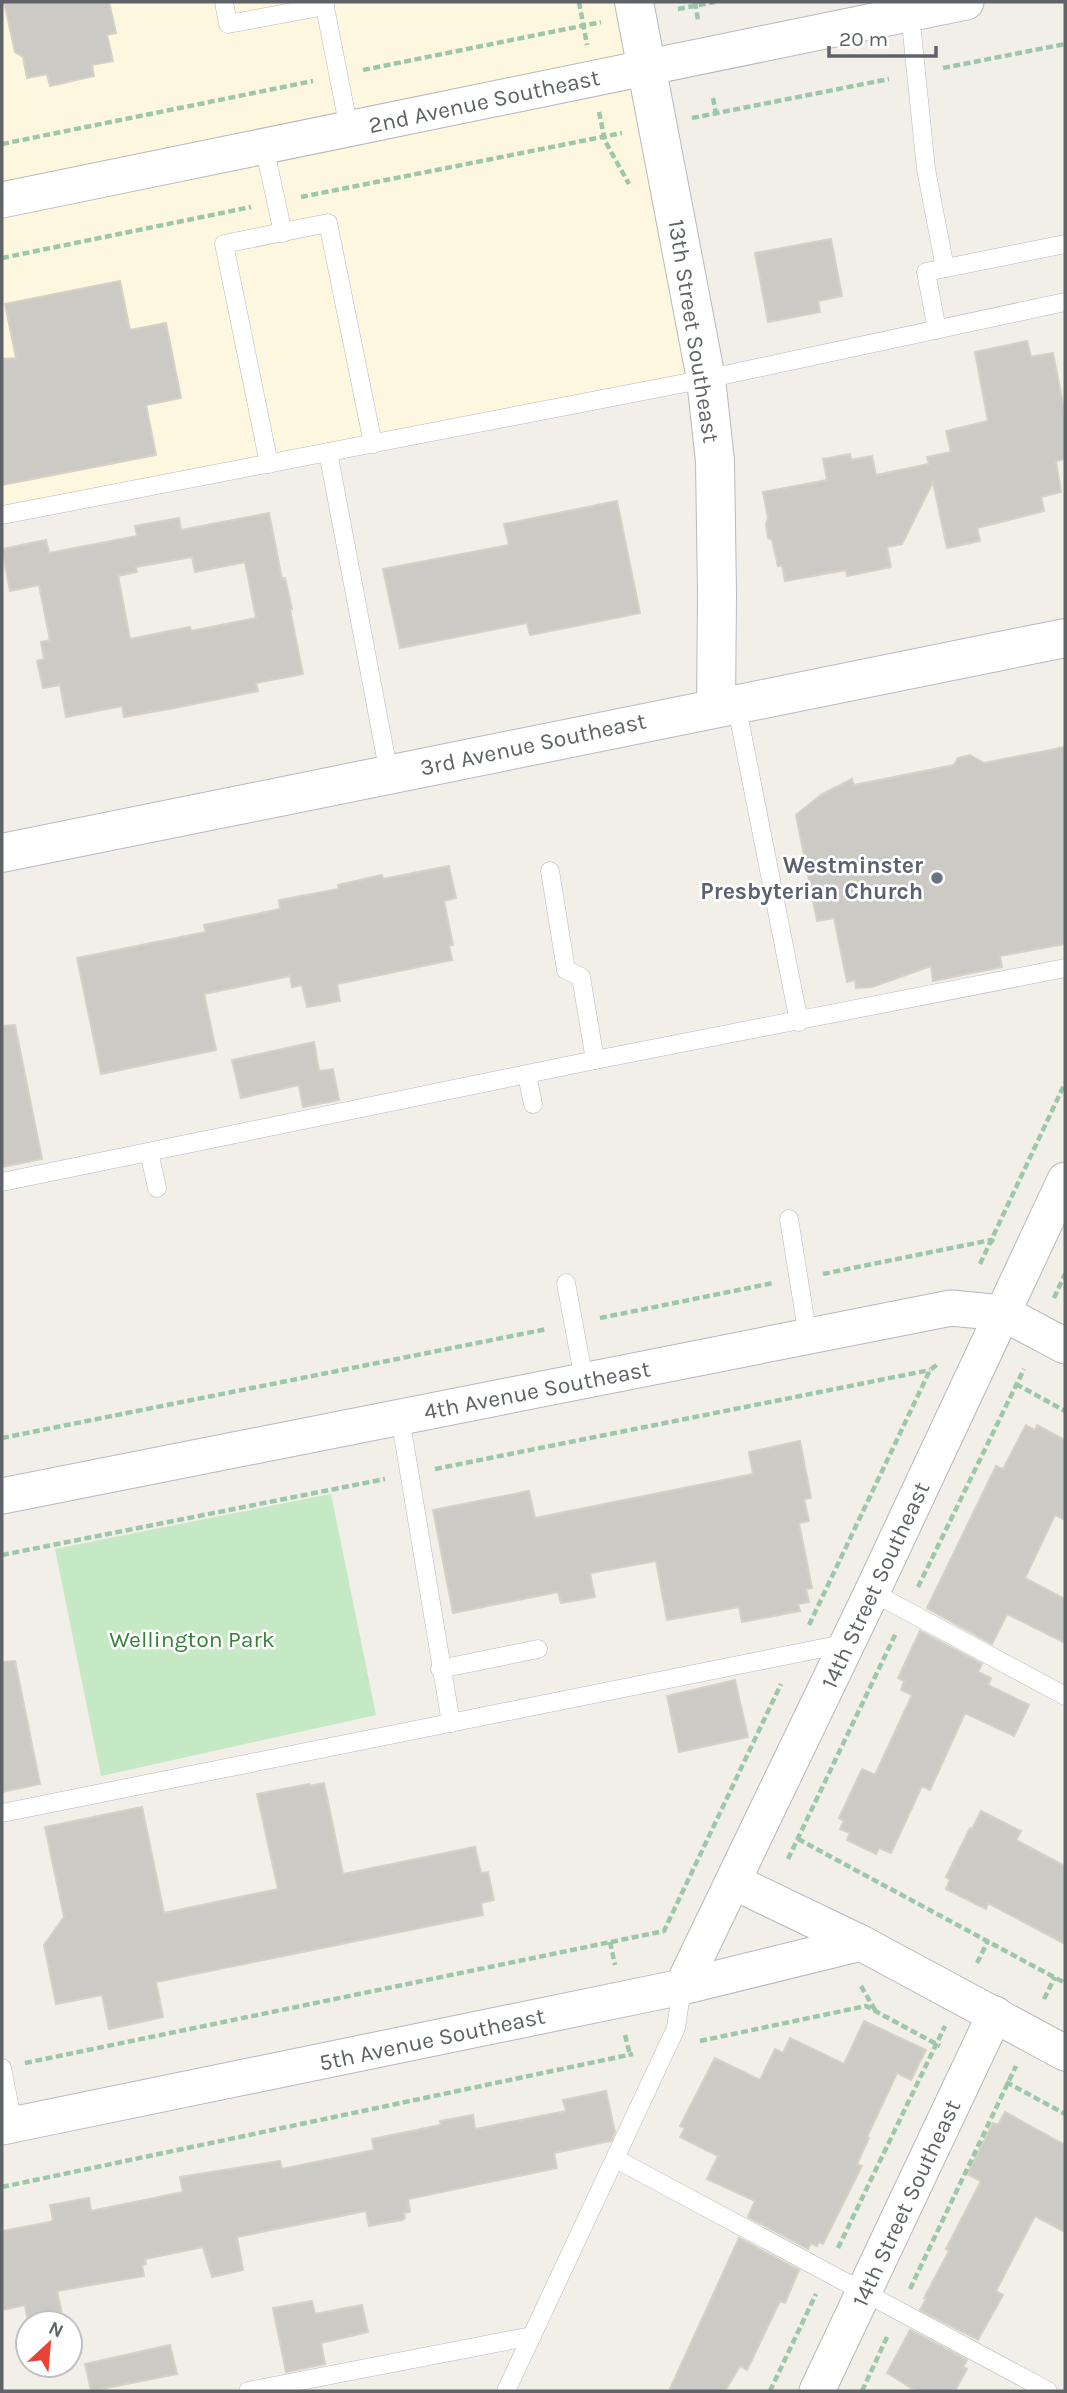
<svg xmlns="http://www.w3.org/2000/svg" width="1067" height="2393" font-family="Karla,sans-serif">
	<rect width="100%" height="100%" fill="#f1efe8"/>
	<polygon fill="#fef7e0" points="2,2 634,2 706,379 2,515"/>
	<polygon fill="#c5e8c5" points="331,1494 376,1715 101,1776 55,1549"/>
	<g fill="#cccac5" stroke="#d6d1c6" stroke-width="2" fill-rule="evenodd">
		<polygon points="4,2 109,2 116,33 107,35 113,61 92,65 94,76 50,86 47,74 27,78 23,57 15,52"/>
		<polygon points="831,239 842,296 818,301 820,312 768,322 755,253"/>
		<polygon points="120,281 130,330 166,323 181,398 146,405 156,455 2,485 2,359 16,358 5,304"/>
		<polygon points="1027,341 1031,357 1053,353 1065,414 1065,459 1056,461 1061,492 1041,497 1044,511 977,528 980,541 947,548 933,482 902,544 887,547 891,567 847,576 846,570 785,581 782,565 778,566 772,540 768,538 766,524 768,518 763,492 827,480 823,459 850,454 851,460 872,456 876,475 929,464 927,457 951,452 946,431 988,421 975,352"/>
		<polygon points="617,501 640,613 530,635 527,623 400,648 383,569 509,545 504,524"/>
		<path d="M269,513L282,579L285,578L292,609L290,610L303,674L256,683L258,691L174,708L124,717L122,706L66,717L60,685L43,688L37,661L44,659L41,642L50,640L39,585L10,591L2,549L46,540L49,553L137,536L135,526L179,518L181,530ZM192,557L195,572L245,562L256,618L191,631L190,627L130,639L118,576L137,572L136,567Z"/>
		<polygon points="1065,747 1065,944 1000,956 1002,967 933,981 931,966 872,987 856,988 855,980 847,982 834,918 817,921 796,815 822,794 852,779 854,785 954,765 958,758 970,755 984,763"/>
		<polygon points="449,866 456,898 444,901 453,945 449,945 452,960 337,984 340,1001 307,1007 302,985 292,987 290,976 204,994 216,1050 101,1074 77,958 206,932 204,925 280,909 279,900 339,889 338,885 382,875 383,879"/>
		<polygon points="15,1025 42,1159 2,1167 2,1026"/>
		<polygon points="314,1042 319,1071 333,1069 339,1100 303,1107 299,1085 241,1098 232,1060"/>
		<polygon points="1026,1425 1035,1430 1037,1425 1065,1440 1065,1520 1055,1515 1025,1578 1065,1599 1065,1643 1007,1614 992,1644 927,1608 996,1466 1003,1469"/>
		<polygon points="800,1441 811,1498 804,1499 809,1521 799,1523 812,1588 806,1589 809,1602 798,1604 800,1611 742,1622 739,1607 667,1620 656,1561 590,1573 595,1597 561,1603 558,1592 453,1613 433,1510 529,1491 535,1518 753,1474 749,1452"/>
		<polygon points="920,1631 982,1664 978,1672 991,1678 988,1685 1029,1705 1014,1736 965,1713 930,1790 922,1786 891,1853 879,1848 876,1854 847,1840 850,1833 840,1829 844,1821 839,1818 862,1769 875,1775 912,1695 901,1690 904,1681 898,1678"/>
		<polygon points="15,1661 40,1784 2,1792 2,1662"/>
		<polygon points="735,1680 748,1737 679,1752 667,1696"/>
		<polygon points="324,1783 343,1874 475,1847 481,1873 488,1872 494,1900 481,1903 483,1915 156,1982 163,2017 109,2029 102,1995 56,2004 44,1945 64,1917 45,1827 142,1807 164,1913 278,1889 257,1794 309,1784 309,1786"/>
		<polygon points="981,1811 1021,1831 1016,1840 1065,1866 1065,1944 988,1903 986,1909 946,1889 950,1880 946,1877 970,1828 972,1829"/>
		<polygon points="864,2021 926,2050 911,2080 897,2073 867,2137 869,2138 857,2164 862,2166 823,2244 819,2242 817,2246 811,2243 808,2249 748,2217 755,2201 707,2179 718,2156 680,2137 685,2128 680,2126 715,2058 760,2080 775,2049 783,2053 790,2038 844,2064"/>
		<polygon points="606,2091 615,2132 611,2141 554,2153 557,2168 408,2199 410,2212 404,2213 405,2218 402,2220 369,2226 366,2211 237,2237 243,2270 212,2277 203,2247 145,2259 146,2264 142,2265 144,2276 57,2291 64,2323 28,2323 25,2305 2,2310 2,2231 50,2222 53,2220 50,2205 89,2198 91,2211 183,2192 180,2177 280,2161 282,2169 374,2150 372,2139 441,2125 440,2121 473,2115 475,2129 566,2111 563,2100"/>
		<polygon points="1005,2112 1065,2145 1065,2232 1035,2216 996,2291 1003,2295 978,2340 920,2310 926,2299 924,2298 949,2251 946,2249 981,2181 967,2174 993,2123 998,2125"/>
		<polygon points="739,2238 799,2270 785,2303 780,2301 747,2370 740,2366 725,2391 669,2391"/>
		<polygon points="312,2301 315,2314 362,2305 368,2332 321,2343 325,2364 286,2372 273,2308"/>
		<polygon points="910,2330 967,2360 963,2367 967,2369 955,2391 916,2391 887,2373"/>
		<polygon points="170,2345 177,2374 91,2391 85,2364"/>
	</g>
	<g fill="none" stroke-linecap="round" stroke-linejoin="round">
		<g stroke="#b5b8bc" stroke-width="19">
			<g id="service">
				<polyline points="224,2 228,24 325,6"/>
				<polyline points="324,2 349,129"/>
				<polyline points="910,13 926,169 945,268"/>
				<polyline points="264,146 283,233"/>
				<polyline points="937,330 926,272 1065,244"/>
				<polyline points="328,452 389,774"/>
				<polyline points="269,464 224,244 328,223 373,444"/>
				<polyline points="2,515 706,379 1065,302"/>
				<polyline points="736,703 799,1022"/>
				<polyline points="550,871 566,970 581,977 595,1060"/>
				<polyline points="527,1075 533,1104"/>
				<polyline points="149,1152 157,1188"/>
				<polyline points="2,1182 595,1060 1065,968"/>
				<polyline points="789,1219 808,1337"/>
				<polyline points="566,1283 584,1380"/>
				<polyline points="400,1417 451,1723"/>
				<polyline points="872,1592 1065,1696"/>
				<polyline points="440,1669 538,1649"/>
				<polyline points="2,1813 848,1643"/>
				<polyline points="2,2068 13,2124"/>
				<polyline points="616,2159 1048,2391"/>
				<polyline points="248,2391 532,2336"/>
				<polyline points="506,2391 676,2028 682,1987"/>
			</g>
		</g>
		<g stroke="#b5b8bc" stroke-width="37">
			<g id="minor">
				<polyline points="2,200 966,2"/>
				<polyline points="2,1496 951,1308 1003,1313 1065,1346"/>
				<polyline points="734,1882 861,1943 1065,2053"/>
				<polyline points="682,1987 872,1592 1065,1180"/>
				<polyline points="2,2127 682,1987 861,1943"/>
				<polyline points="817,2391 995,2014"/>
			</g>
		</g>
		<g stroke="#b6babf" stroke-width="40">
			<g id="secondary">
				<polyline points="634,2 706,379 715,461 717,593 716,707"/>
				<polyline points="2,853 1065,638"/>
			</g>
		</g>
		<g stroke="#9cc7a9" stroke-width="4.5" stroke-dasharray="7 3.5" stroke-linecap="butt">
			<polyline points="579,2 587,45"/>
			<polyline points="695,2 698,20"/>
			<polyline points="678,9 715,2"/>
			<polyline points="943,68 1065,44"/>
			<polyline points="363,70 601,22"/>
			<polyline points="713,98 716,114"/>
			<polyline points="599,112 605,141 629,184"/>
			<polyline points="692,118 889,79"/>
			<polyline points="2,144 313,81"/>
			<polyline points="301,197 622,133"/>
			<polyline points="2,258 251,207"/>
			<polyline points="980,1264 1065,1083"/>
			<polyline points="823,1274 991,1240 996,1243"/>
			<polyline points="1054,1298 1065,1274"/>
			<polyline points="600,1318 773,1283"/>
			<polyline points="1016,1384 1065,1411"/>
			<polyline points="2,1438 547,1329"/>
			<polyline points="435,1469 930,1370"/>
			<polyline points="2,1555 385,1479"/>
			<polyline points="918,1587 1024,1369"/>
			<polyline points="809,1625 930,1370 938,1364"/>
			<polyline points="798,1839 1065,1983"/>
			<polyline points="788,1859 896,1633"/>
			<polyline points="610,1942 615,1965"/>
			<polyline points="977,1963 988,1941"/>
			<polyline points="861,1986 875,2010"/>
			<polyline points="1044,1999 1055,1977"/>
			<polyline points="625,2035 630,2055"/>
			<polyline points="700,2041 866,2006 940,2046"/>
			<polyline points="25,2063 664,1931 781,1684"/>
			<polyline points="1006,2082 1065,2114"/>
			<polyline points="2,2187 633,2054"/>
			<polyline points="838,2248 945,2026"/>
			<polyline points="910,2289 1016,2066"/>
			<polyline points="770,2391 816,2294"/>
			<polyline points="862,2391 888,2335"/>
		</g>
		<use href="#service" stroke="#fff" stroke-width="18"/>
		<use href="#minor" stroke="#fff" stroke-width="35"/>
		<use href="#secondary" stroke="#fff" stroke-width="38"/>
	</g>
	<circle fill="#6b7280" stroke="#fff" stroke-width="2.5" cx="937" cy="878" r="7"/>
	<g text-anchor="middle" stroke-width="5" stroke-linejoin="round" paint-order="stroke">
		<g font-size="23" fill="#5f6368" stroke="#fff">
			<text transform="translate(484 101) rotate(-12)" y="8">2nd Avenue Southeast</text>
			<text transform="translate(694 331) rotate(81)" y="8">13th Street Southeast</text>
			<text transform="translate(533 744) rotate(-12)" y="8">3rd Avenue Southeast</text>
			<text transform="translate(537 1390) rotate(-11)" y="8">4th Avenue Southeast</text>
			<text transform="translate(875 1585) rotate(-65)" y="8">14th Street Southeast</text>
			<text transform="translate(432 2039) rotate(-12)" y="8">5th Avenue Southeast</text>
			<text transform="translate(906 2203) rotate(-65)" y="8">14th Street Southeast</text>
		</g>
		<g font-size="23" font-weight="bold" fill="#5b616d" stroke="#fff" text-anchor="end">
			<text x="923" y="873">Westminster<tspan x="923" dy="26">Presbyterian Church</tspan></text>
		</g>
		<g font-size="23" fill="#348238" stroke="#fff">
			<text x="192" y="1647">Wellington Park</text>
		</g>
	</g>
	<rect width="1067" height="2393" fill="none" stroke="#5f6368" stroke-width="7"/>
	<g transform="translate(49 2344) rotate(26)"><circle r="33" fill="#ffffff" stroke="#bfc1c3" stroke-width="2"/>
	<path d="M0-5L12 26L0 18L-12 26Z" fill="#ea4335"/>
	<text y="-10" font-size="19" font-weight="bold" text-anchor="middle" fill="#5f6368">N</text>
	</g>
	<path d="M829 46v10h107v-10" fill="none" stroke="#5f6368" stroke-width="3.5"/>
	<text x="839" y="46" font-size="21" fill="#5f6368" stroke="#ffffff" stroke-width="5" paint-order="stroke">20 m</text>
</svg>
